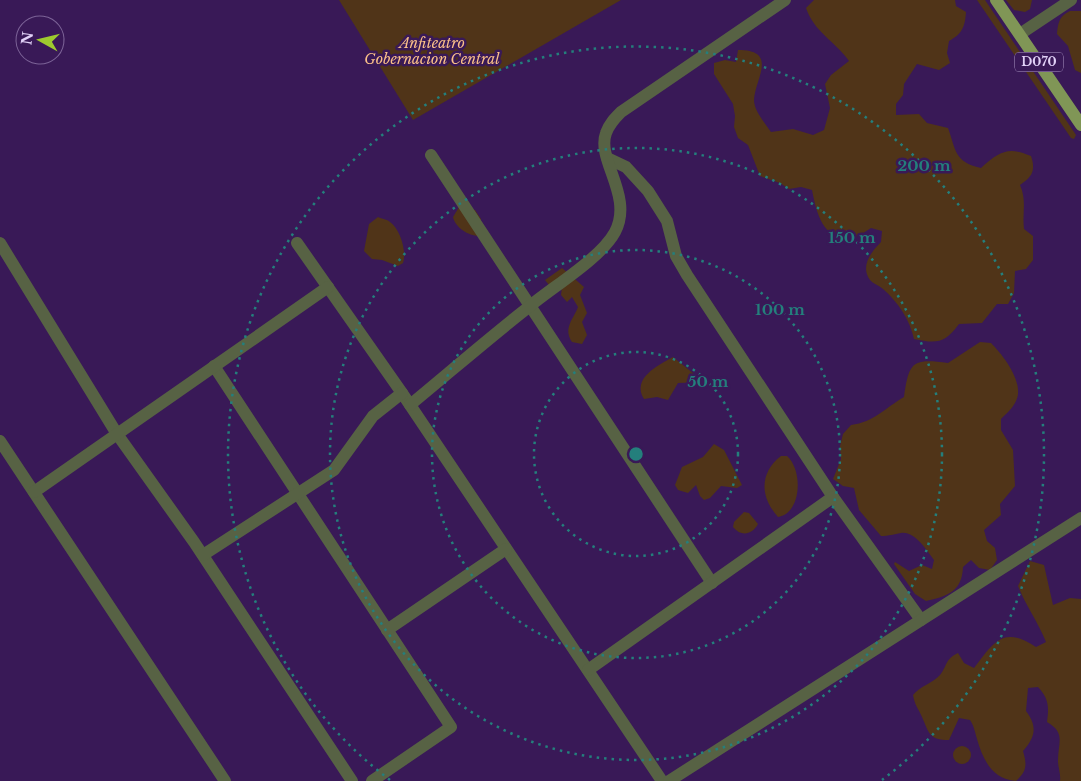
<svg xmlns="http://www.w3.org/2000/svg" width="1081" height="781" font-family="'Libre Baskerville',serif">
	<rect width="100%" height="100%" fill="#391957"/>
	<g fill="#503418">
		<polygon points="339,0 621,0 413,120"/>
		<path d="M814,0H955L956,6L966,12C965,27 962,34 949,41L947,53L950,63L939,70L917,64L904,84L903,95L896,104V115L919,114L927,123L948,128C956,150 954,162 981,168C999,152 1008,146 1031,156C1036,171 1032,177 1020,185C1027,201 1022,213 1024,229L1033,236V260L1026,269L1015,271L1014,293L1008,304H997L982,323L959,324C945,343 937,344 914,339C910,320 898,302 883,289C879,285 873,284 870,280C860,266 871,252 881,242L882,231L871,228L851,241C822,237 817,215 812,190L801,187L789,189L780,183L760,176L748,145L738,138L734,127L735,116L733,104L714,74V63L725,60L736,62L738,50C779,50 755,79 754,100C754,111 765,123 771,132L793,129L813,135L824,130L830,108L825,84L831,75L849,61C835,41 814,32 806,8Z"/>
		<polygon points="977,0 985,0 1076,135 1074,139 1071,138"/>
		<polygon points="1006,0 1032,0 1030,9 1025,12 1014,10"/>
		<path d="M1070,11H1081V73L1075,70L1068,46L1057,34C1058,23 1059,16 1070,11Z"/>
		<path d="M459,207L475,210L481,219L479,236C468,236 455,227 453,217Z"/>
		<path d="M378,217C382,219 387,219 390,222C400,229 407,251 403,263L398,266L382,260L372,259L364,251L369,224Z"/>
		<path d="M562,268L584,287L580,295L587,313L582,322L587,335L582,344L572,342C563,328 573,320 578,307L572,297L567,302L561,295L562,287L549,285L545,280Z"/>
		<path d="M980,342L991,343C1003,355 1025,383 1016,401C1013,408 1006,414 1001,419V430L1013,450L1015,486L1000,504L1001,515L984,530L987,541L995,548L997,560L990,570L979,568L971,560L963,567C962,590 950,596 926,601L915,594L894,564L895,562L909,571L922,565L932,569L934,560C927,551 915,531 901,533C894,534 889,536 881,536L859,510L854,488L843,486L833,479L841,459L840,446L843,434L851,425C874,422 885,408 904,397C909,362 912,358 948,363Z"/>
		<path d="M673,357L704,382L678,383L668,400L657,397L644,399C631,378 659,365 673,357Z"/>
		<polygon points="714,444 724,450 742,485 737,488 721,486 710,498 704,500 700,496 696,485 688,493 678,490 675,485 682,467 703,457"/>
		<path d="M781,456H787C803,470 802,513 778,517C760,497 759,473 781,456Z"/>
		<path d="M744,512L749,513L758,524C752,535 741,537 733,527L734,522Z"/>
		<path d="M1030,561L1044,565L1053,605L1070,598L1081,599V781H1060C1061,774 1058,768 1058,761C1058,742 1066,733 1047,722C1049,707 1049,699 1038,687L1028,688L1026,711C1038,727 1035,737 1023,751C1027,765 1027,771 1016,781C992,779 983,760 977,739C975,732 974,726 970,720L959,718L949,740C929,740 929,733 922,717C918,708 915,706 913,695C920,686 933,683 940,675C948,665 944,660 958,653L964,663L974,668C995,640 1004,626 1036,647L1046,642C1038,622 1026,606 1018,586Z"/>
		<circle cx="962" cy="755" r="9"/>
	</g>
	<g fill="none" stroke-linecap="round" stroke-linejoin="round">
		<g stroke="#576244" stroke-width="12">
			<polyline points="1020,34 1071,0"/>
			<polyline points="431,155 712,583"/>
			<polyline points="607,158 626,167 648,191 667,221 676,256 687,275 833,497 921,620"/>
			<polyline points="0,243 117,434 194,542 352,781"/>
			<polyline points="297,243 402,393 662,781"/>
			<polyline points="214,366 451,727 372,781"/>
			<path d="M410,405C450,372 489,338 530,306C554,286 601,258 615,232C634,196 596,160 606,133C609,124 615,118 621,112L785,0"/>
			<polyline points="0,441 225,781"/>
			<polyline points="34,492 328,287"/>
			<polyline points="203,555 334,470 373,416 402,393"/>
			<polyline points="387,630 506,549"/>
			<polyline points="588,670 833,497"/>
			<polyline points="669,781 1081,518"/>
		</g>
		<polyline stroke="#809656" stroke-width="12" points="996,0 1081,125"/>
	</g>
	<g fill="none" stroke="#247f7c" stroke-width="2.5" stroke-dasharray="2.5 5">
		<circle cx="636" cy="454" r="102"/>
		<circle cx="636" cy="454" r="204"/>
		<circle cx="636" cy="454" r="306"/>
		<path d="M390 780A408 408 0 1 1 882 780"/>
	</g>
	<g text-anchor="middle" stroke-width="5" stroke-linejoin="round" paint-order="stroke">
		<rect fill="#391957" stroke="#af9ac7" stroke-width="1" x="1015" y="52.5" width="48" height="19" rx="4"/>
		<g font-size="12" font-weight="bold" fill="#e1d1f7">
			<text x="1039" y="66">D070</text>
		</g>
		<g font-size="14" font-style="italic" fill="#fbc189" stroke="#391957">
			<text x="432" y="48">Anfiteatro<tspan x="432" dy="16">Gobernacion Central</tspan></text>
		</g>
	</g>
	<circle cx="636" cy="454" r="8" fill="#247f7c" stroke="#391957" stroke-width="2.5"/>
	<g font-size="15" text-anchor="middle" font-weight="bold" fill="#247f7c" stroke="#391957" stroke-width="5" stroke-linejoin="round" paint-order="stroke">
		<text x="924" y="171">200 m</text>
		<text x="852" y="243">150 m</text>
		<text x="780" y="315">100 m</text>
		<text x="708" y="387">50 m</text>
	</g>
	<g transform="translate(40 40) rotate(278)"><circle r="24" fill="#391957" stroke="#7c6397"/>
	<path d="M0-4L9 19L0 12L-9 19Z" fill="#9eca2f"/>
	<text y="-8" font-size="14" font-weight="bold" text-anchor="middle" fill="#e1d1f7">N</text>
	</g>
</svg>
